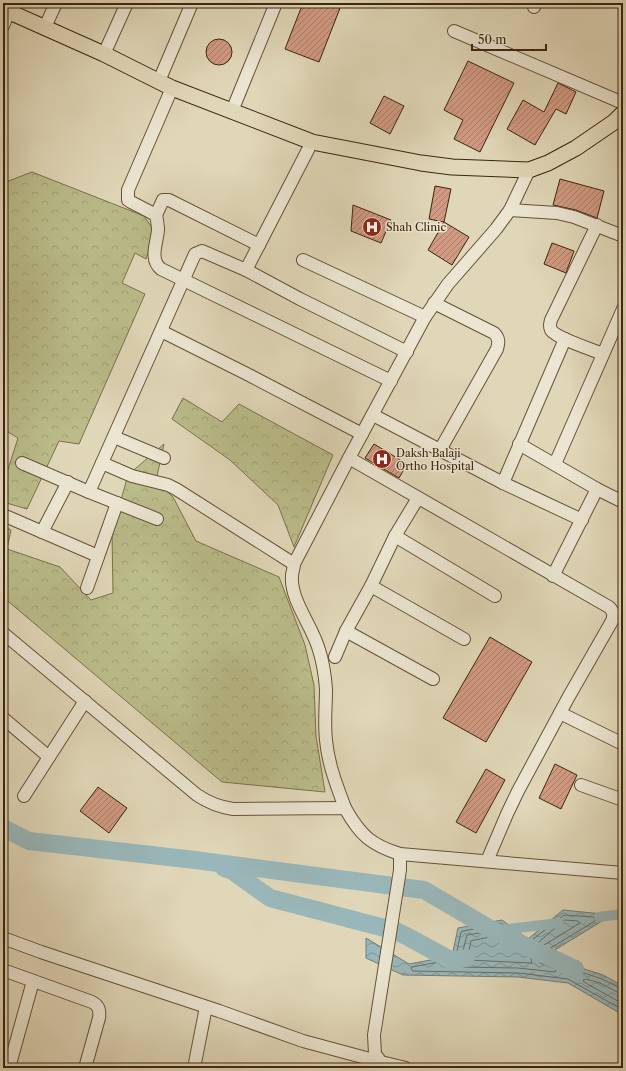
<svg xmlns="http://www.w3.org/2000/svg" width="626" height="1071" font-family="'Libre Caslon Text',serif">
	<defs>
		<pattern id="forest-crowns" width="20" height="18" patternUnits="userSpaceOnUse"><rect width="20" height="18" fill="#babc8a"/><path d="M2 6a3 3 0 1 1 6 0M12 15a3 3 0 1 1 6 0" fill="none" stroke="#a1a176"/></pattern>
		<pattern id="water-waves" width="16" height="10" patternUnits="userSpaceOnUse"><rect width="16" height="10" fill="#99b7ba"/><path d="M0 5q4-4 8 0t8 0" fill="none" stroke="#7e9596"/></pattern>
		<pattern id="building-hatch" width="6" height="6" patternUnits="userSpaceOnUse"><rect width="6" height="6" fill="#d19a82"/><path d="M-1 1l2-2M0 6l6-6M5 7l2-2" fill="none" stroke="#ab7d69"/></pattern>
	</defs>
	<rect width="100%" height="100%" fill="#e0d7b8"/>
	<filter id="stains"><feTurbulence type="fractalNoise" baseFrequency=".005" numOctaves="4"/><feColorMatrix values="0 0 0 0 .2 0 0 0 0 .09 0 0 0 0 .02 0 0 0 .5 -.17"/></filter>
	<radialGradient id="worn" r=".72"><stop offset=".6" stop-color="#630" stop-opacity="0"/><stop offset="1" stop-color="#630" stop-opacity=".3"/></radialGradient>
	<g fill="url(#forest-crowns)" stroke="#7c704c">
		<polygon points="32,172 144,216 155,232 146,259 135,253 122,283 145,294 79,444 59,441 27,509 3,502 3,485 18,438 3,429 3,188 6,182"/>
		<polygon points="183,398 222,422 239,404 333,455 294,547 278,505 230,460 172,419"/>
		<polygon points="164,444 156,481 173,497 196,541 279,577 305,645 314,685 316,736 325,792 222,782 3,597 3,526 11,530 7,549 60,567 91,600 113,593 112,532 128,475"/>
	</g>
	<polygon fill="url(#water-waves)" stroke="#747c75" points="563,910 612,915 545,956 603,975 623,986 623,1015 568,983 518,977 403,975 366,958 366,938 409,964 452,956 458,928 502,920 528,939"/>
	<g fill="none" stroke-linecap="round" stroke-linejoin="round">
		<g stroke="#6b6e64" stroke-width="1">
			<path d="M565,920L578,921L580,923L541,947L538,951L537,957L540,963L555,969L556,971L555,972L518,968L458,967L456,966L461,958L467,935L499,930C509,936 522,951 534,946Z"/>
			<polygon points="498,936 520,952 530,954 532,963 467,960 471,941"/>
			<polyline points="623,989 620,988 602,979 545,960 542,958 544,952 595,921 595,919 594,917 564,915 528,943 525,942 500,924 463,931 461,932 456,956 454,959 412,967 411,969 413,971 518,973 568,979 623,1010"/>
			<polyline points="623,994 619,993 600,983 586,979 583,980 584,982 623,1004"/>
		</g>
		<g stroke="#99b7ba" stroke-width="10">
			<polyline points="599,917 623,914"/>
			<polyline points="501,930 559,923"/>
		</g>
		<g stroke="#99b7ba" stroke-width="18">
			<polyline points="3,828 29,841 195,860 424,890 494,931 575,969"/>
			<polyline points="224,868 231,870 270,898 396,931 410,938 452,961 466,958"/>
		</g>
	</g>
	<g fill="url(#building-hatch)" stroke="#3d240e">
		<polygon points="303,3 342,3 319,62 285,49"/>
		<circle cx="219" cy="52" r="13"/>
		<polygon points="468,61 514,83 480,152 454,139 463,120 444,110"/>
		<polygon points="558,83 576,92 566,114 556,109 535,145 507,129 523,100 544,112"/>
		<polygon points="384,96 404,106 390,134 370,123"/>
		<polygon points="560,179 604,191 597,218 576,210 553,205"/>
		<polygon points="435,186 451,189 444,222 429,219"/>
		<polygon points="353,205 391,220 381,243 351,231"/>
		<polygon points="444,222 469,237 452,265 428,250"/>
		<polygon points="552,243 574,251 566,273 544,264"/>
		<polygon points="374,444 407,464 399,478 365,458"/>
		<polygon points="490,637 532,662 486,742 443,718"/>
		<polygon points="555,764 577,775 561,809 539,798"/>
		<polygon points="486,769 505,780 476,833 456,822"/>
		<polygon points="98,787 127,808 109,833 80,811"/>
	</g>
	<g fill="none" stroke-linecap="round" stroke-linejoin="round">
		<g stroke="#665138" stroke-width="14">
			<g id="minor">
				<polyline points="534,7 536,3"/>
				<polyline points="3,26 9,11"/>
				<polyline points="45,27 56,3"/>
				<polyline points="454,31 623,103"/>
				<polyline points="104,54 127,3"/>
				<polyline points="159,81 192,3"/>
				<polyline points="172,88 128,190 128,200 131,202 156,215 163,200 169,200 259,245"/>
				<polyline points="232,111 276,3"/>
				<polyline points="510,210 557,213 574,217 623,236"/>
				<path d="M156,215C157,220 158,225 158,230C157,243 149,259 161,269L391,381"/>
				<path d="M597,225L551,320C550,324 549,326 551,330C556,338 593,350 603,354"/>
				<polyline points="303,260 425,317"/>
				<polyline points="246,270 300,299 407,352"/>
				<path d="M434,303L494,333C499,338 499,342 497,349L440,450"/>
				<polyline points="161,331 247,374 362,434"/>
				<polyline points="373,415 503,483 582,520"/>
				<polyline points="114,437 164,458"/>
				<polyline points="519,444 597,489 623,502"/>
				<path d="M349,458L609,607C614,612 614,615 612,621L568,698L518,791L507,814L487,861"/>
				<polyline points="22,463 89,492 157,519"/>
				<polyline points="102,463 132,476 168,485 176,489 294,564"/>
				<polyline points="555,464 623,309"/>
				<polyline points="503,483 565,339"/>
				<polyline points="89,492 195,254 202,251 246,270 312,142"/>
				<polyline points="3,515 98,556"/>
				<polyline points="42,532 68,482"/>
				<polyline points="395,536 495,596"/>
				<polyline points="553,576 597,489"/>
				<polyline points="371,586 464,639"/>
				<polyline points="87,588 117,503"/>
				<polyline points="346,631 433,679"/>
				<path d="M3,633L197,795C209,803 219,807 233,809L345,808C360,835 371,845 400,854L623,873"/>
				<polyline points="335,657 346,631 371,586 395,536 418,498"/>
				<polyline points="560,713 623,744"/>
				<polyline points="3,718 49,757"/>
				<polyline points="581,785 623,800"/>
				<polyline points="24,796 85,701"/>
				<path d="M345,808C337,786 328,764 326,740C324,723 326,706 326,689C325,676 323,662 319,650C313,627 290,600 292,576C292,572 294,568 294,564L349,458L425,317L448,284L496,229L510,210L529,170"/>
				<polyline points="400,854 400,870 374,1035 375,1054 381,1062 406,1068"/>
				<polyline points="3,938 41,952 219,1011 303,1041 381,1062"/>
				<path d="M3,970L92,1002C99,1006 100,1010 99,1018L85,1068"/>
				<polyline points="9,1068 33,981"/>
				<polyline points="194,1068 206,1007"/>
			</g>
		</g>
		<g stroke="#3d240e" stroke-width="17">
			<polyline id="major" points="3,9 104,54 172,88 312,142 421,163 452,167 529,170 548,163 576,148 614,122 623,113"/>
		</g>
		<use href="#minor" stroke="#ebe5d1" stroke-width="12"/>
		<use href="#major" stroke="#e0d7b8" stroke-width="15"/>
	</g>
	<defs>
		<g id="hospital-disc" transform="scale(1)"><circle r="9.5" fill="#8f2418" stroke="#ebe5d1"/><path d="M-5-5h3v3.5h4V-5h3V5h-3V1.5h-4V5h-3Z" fill="#fff"/></g>
	</defs>
	<g fill-rule="evenodd">
		<use href="#hospital-disc" x="372" y="227"/>
		<use href="#hospital-disc" x="382" y="459"/>
	</g>
	<g text-anchor="middle" stroke-width="3" stroke-linejoin="round" paint-order="stroke">
		<g font-size="11" fill="#3d240e" stroke="#ebe5d1" text-anchor="start">
			<text x="386" y="231">Shah Clinic</text>
			<text x="396" y="457">Daksh Balaji<tspan x="396" dy="13">Ortho Hospital</tspan></text>
		</g>
	</g>
	<rect width="626" height="1071" fill="none" stroke="#e0d7b8" stroke-width="16"/>
	<rect x="4" y="4" width="618" height="1063" fill="none" stroke="#3d240e" stroke-width="2"/>
	<rect x="8" y="8" width="610" height="1055" fill="none" stroke="#3d240e"/>
	<path d="M472 44v6h74v-6" fill="none" stroke="#3d240e" stroke-width="2"/>
	<text x="478" y="44" font-size="12" fill="#3d240e" stroke="#ebe5d1" stroke-width="3" paint-order="stroke">50 m</text>
	<rect width="100%" height="100%" filter="url(#stains)"/>
	<rect width="100%" height="100%" fill="url(#worn)"/>
</svg>
